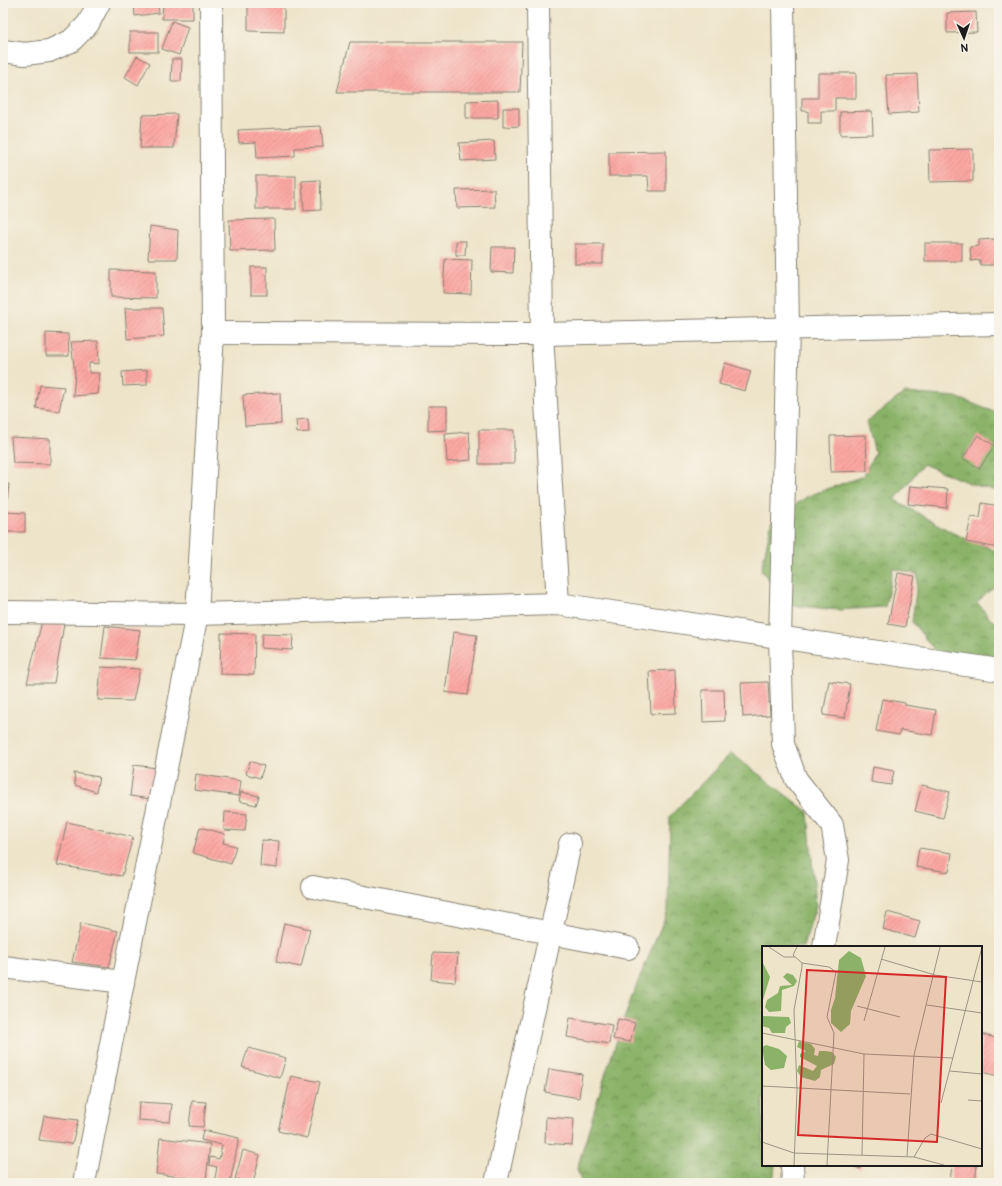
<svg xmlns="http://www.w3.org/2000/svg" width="1002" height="1186" font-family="Pangolin,sans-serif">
	<defs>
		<pattern id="forest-crowns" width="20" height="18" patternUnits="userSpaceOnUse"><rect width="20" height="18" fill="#8ab268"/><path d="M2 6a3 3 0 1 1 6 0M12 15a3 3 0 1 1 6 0" fill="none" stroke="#709055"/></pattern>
		<pattern id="building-hatch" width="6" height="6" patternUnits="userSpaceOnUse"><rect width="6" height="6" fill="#fca7a3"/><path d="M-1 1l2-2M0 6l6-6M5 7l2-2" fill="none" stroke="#d78f8c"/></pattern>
	</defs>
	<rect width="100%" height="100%" fill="#f7f3e8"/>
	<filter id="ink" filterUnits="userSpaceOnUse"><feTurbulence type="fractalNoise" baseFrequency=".025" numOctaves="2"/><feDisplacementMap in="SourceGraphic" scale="8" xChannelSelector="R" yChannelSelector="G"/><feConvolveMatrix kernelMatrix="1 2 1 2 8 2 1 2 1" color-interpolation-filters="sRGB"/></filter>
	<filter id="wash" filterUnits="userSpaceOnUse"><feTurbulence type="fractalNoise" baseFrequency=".012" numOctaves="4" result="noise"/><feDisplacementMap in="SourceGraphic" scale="16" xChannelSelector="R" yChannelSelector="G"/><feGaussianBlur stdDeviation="0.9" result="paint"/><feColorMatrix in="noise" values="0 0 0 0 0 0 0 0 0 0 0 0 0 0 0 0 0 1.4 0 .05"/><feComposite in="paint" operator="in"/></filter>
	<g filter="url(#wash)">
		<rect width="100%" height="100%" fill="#eee4c9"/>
		<g fill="url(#forest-crowns)" stroke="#536742">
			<polygon points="904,393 956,397 999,414 999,491 974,485 923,464 895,500 953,533 999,552 999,583 977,602 991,620 999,623 999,667 941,658 912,622 918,575 893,568 885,607 838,610 790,605 761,570 772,521 808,496 863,476 875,453 867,422"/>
			<polygon points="731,753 808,812 816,906 803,947 763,947 763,1165 775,1165 773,1183 582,1183 577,1169 603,1081 632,996 668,910 670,816"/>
		</g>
		<g id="blocks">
			<g fill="url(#building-hatch)">
				<polygon points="134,3 158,3 159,13 135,16"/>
				<polygon points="163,3 193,3 193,19 162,19"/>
				<polygon points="248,3 284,4 284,32 248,31"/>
				<polygon points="976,12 977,32 947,33 947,13"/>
				<polygon points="172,21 188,27 179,55 162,49"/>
				<rect x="130" y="32" width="28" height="20"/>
				<polygon points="350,42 522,42 520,92 337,92"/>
				<polygon points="137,56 150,63 138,85 125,77"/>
				<polygon points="172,59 182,59 181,81 171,81"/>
				<polygon points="818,73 856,73 856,98 835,98 835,111 821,111 821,123 808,123 808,111 802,111 802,98 818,98"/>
				<polygon points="917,74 919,112 889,114 886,75"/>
				<polygon points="498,100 498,118 466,118 466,101"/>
				<polygon points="503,108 519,108 519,126 503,127"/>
				<polygon points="872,111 873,134 840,135 840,112"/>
				<polygon points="177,114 174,148 140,148 142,115"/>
				<polygon points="321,126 323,147 295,148 295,156 257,158 256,142 239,143 238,130"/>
				<polygon points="494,141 495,159 461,161 459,143"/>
				<polygon points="973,149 973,181 930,182 929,150"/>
				<polygon points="666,151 666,191 649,191 648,176 609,176 609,152"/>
				<rect x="256" y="176" width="40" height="33"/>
				<polygon points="320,180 321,210 304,211 302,181"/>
				<polygon points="494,189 495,207 457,208 456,190"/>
				<polygon points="274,219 275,250 230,251 229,220"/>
				<polygon points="150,226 178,230 177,259 148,259"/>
				<polygon points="995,239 996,265 980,265 980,260 971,261 970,247 979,246 979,240"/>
				<polygon points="456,241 466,241 465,255 456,255"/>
				<rect x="925" y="243" width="37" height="18"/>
				<rect x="575" y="244" width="28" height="20"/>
				<polygon points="492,247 514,247 513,273 491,272"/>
				<polygon points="445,259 472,260 471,294 443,293"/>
				<rect x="251" y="267" width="16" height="28"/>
				<polygon points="111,270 156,271 156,298 111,297"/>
				<polygon points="125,308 162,308 164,336 127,339"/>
				<polygon points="46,333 68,334 69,356 46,356"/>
				<polygon points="98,341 99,364 89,363 89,373 100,373 98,394 73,396 75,374 71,342"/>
				<polygon points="725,363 751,371 745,391 719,384"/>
				<polygon points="147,370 147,385 123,386 122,372"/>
				<polygon points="40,385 64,387 59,411 36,408"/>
				<polygon points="280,393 281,424 245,426 243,395"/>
				<polygon points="428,406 447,406 447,430 428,431"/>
				<polygon points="308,419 309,432 297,433 296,420"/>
				<rect x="479" y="430" width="35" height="34"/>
				<polygon points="469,432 471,460 447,462 445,434"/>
				<polygon points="866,435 867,471 831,472 830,436"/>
				<polygon points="978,435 995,446 979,469 963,458"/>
				<polygon points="11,437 50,439 50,464 13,463"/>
				<polygon points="3,484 9,484 6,510 3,510"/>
				<polygon points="910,486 948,489 947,508 908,504"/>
				<polygon points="982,503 999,506 999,548 966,542 971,517 980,518"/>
				<polygon points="3,512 25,513 25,532 3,532"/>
				<polygon points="898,573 915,576 905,627 888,624"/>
				<polygon points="42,621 64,624 54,683 27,683"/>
				<polygon points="105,626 140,630 135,660 101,658"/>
				<polygon points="453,632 477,635 468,695 445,692"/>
				<polygon points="221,633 255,634 254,675 220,674"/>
				<polygon points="262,634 293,635 292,650 261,648"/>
				<polygon points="101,667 140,669 133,701 98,700"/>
				<polygon points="675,670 676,713 651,714 649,671"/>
				<polygon points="829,681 850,684 845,718 823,715"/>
				<polygon points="768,682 770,715 743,717 741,683"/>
				<polygon points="702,690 724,690 725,721 703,722"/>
				<polygon points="882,699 905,703 905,705 936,710 932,735 900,730 899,735 876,731"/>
				<polygon points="250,761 264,766 260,778 246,774"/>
				<polygon points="134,765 157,768 150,799 130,796"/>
				<polygon points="873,767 894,771 891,785 871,782"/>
				<polygon points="74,773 99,777 96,792 75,785"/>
				<polygon points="196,774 241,781 239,796 194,790"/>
				<polygon points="922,785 950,792 943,818 915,811"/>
				<polygon points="241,792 259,796 256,805 239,801"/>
				<polygon points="225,812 247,814 245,831 224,830"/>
				<polygon points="67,822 133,837 122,876 57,865"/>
				<polygon points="200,827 225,834 223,843 236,846 231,864 193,853"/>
				<polygon points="262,840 279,841 277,868 260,866"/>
				<polygon points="919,848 952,853 949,872 916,867"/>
				<polygon points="887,912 920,921 915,938 883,929"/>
				<polygon points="81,923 118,931 109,967 72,962"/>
				<polygon points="284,923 310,929 301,967 276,962"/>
				<polygon points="433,953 458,954 455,982 431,980"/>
				<polygon points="570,1018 612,1025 609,1044 567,1037"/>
				<polygon points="618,1019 635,1023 630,1042 613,1039"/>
				<polygon points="981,1034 999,1039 999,1076 981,1072"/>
				<polygon points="248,1048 286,1058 280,1078 242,1067"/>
				<polygon points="549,1069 582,1074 579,1098 545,1092"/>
				<polygon points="291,1076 320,1082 307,1138 278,1131"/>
				<polygon points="192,1101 206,1102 203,1127 189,1126"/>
				<polygon points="139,1102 172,1104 170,1122 138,1120"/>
				<polygon points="44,1116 78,1120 72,1144 39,1140"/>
				<polygon points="546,1117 574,1119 572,1145 545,1143"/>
				<polygon points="203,1130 239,1138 230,1183 214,1183 217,1167 209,1165 210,1157 219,1159 222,1145 201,1140"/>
				<polygon points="160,1138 210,1144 206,1180 156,1174"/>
				<polygon points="243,1150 260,1155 253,1183 235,1179"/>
				<polygon points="851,1165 861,1165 860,1169"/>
				<polygon points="952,1165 977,1165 975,1183 950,1182"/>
			</g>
		</g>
	</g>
	<g filter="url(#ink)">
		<use href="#blocks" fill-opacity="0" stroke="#858072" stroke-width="1"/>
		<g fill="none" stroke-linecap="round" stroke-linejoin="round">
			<g stroke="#858072" stroke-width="24">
				<g id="minor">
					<polyline points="538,3 542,334 558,604"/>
					<polyline points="783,3 788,329 780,638 783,744 796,779 832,825 838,860 824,947"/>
					<polyline points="3,51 25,54 49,51 71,41 88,24 99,3"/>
					<polyline points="213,333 542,334 999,324"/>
					<polyline points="3,612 197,614 558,604 999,670"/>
					<polyline points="313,887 628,948"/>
					<polyline points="3,967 123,982"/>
					<polyline points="792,1165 793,1183"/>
					<polyline points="84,1183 123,982 197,614 213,333 211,3"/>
					<polyline points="496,1183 570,844"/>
				</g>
			</g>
			<use href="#minor" stroke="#fff" stroke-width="22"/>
		</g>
	</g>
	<g transform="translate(762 946)">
		<rect width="220" height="220" fill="#eee4c9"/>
		<path d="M87,5L99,12L104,30L89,65L88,78L79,86L69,77V64L73,52L77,14ZM0,15L8,31L0,57ZM25,27L31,29L35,35L32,40L20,44L19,65L7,66L3,61L5,54L16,47L18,40L30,39L21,31ZM0,70L27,71L29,77L24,81L23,87H10L7,82L0,80ZM37,95L49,98L53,103L52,109L56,110L57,105H63L70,106L74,111L72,118L59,124L58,131L53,135L39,131L35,125L37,119L51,125L55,120L38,111V108L44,105L35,101ZM4,99L17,103L25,110L22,122L9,124L3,119L0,101Z" fill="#8ab268"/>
		<path fill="none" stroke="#9a9484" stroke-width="1" d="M7,1L22,11H33M119,13L173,29L220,36M40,17L67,21L74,26L65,71L72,87L65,219M165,59L220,67M95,60L138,71M102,75L123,1M0,87L102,108L191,112M188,125L220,128M0,140L148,148M206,154L220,155M179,157L220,1M0,196L32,207L152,211L182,219M100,209L102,108M145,210L152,109L178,1M152,211L163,192L169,188L220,203M32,219L35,144L32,64L40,21V17L31,9L35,1"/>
		<path fill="#d62828" fill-opacity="0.15" stroke="#d62828" stroke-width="2" d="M45,24L184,31L175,196L36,189Z"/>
		<rect width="220" height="220" fill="none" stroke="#1c1c1c" stroke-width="2"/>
	</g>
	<rect width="1002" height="1186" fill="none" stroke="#f7f3e8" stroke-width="16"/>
	<g transform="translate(964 38) rotate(177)" stroke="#f7f3e8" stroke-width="3" paint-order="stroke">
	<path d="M0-3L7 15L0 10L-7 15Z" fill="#1c1c1c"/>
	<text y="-6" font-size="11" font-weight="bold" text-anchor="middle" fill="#1c1c1c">N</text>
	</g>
</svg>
